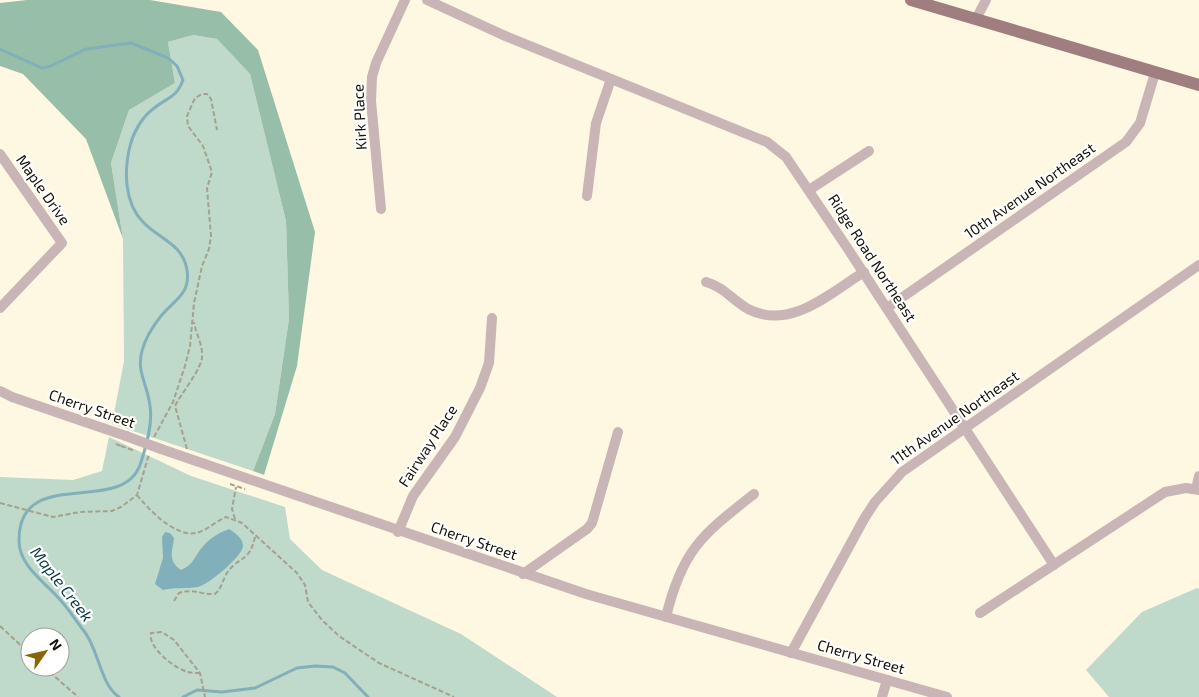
<svg xmlns="http://www.w3.org/2000/svg" width="1199" height="697" font-family="'Exo 2',sans-serif">
	<rect width="100%" height="100%" fill="#fef7e1"/>
	<g fill="#bfd9ca" fill-rule="evenodd">
		<polygon points="193,35 217,39 250,74 286,221 289,319 275,414 253,471 112,424 124,361 123,239 111,163 129,110 175,83 168,42"/>
		<path d="M109,437L191,476L285,507L290,539L322,570L461,634L557,697H0V477L73,480L102,471ZM30,637H60V667H30Z"/>
		<polygon points="1197,588 1199,589 1199,697 1109,697 1086,670 1142,612"/>
	</g>
	<polygon fill="#97bea8" points="27,0 150,0 221,12 258,50 315,232 297,366 264,475 253,471 275,414 289,319 286,221 250,74 217,39 193,35 168,42 175,83 129,110 111,163 123,239 86,139 23,74 0,66 0,3"/>
	<path fill="#81b0ba" d="M229,529C235,533 243,538 243,546C243,556 208,585 198,587C186,589 175,587 163,590L155,584L163,558L162,537L165,532L170,533L174,538C172,552 168,561 181,570C192,565 193,560 200,550C207,540 218,533 229,529Z"/>
	<g fill="none" stroke-linecap="round" stroke-linejoin="round">
		<g stroke="#81b0ba" stroke-width="3">
			<path d="M0,49L42,68L51,66L86,49L131,43L168,58L177,66L183,80C176,99 167,97 153,109C142,117 133,133 130,146C124,170 124,203 143,222C159,239 183,244 187,270C191,294 174,300 161,316C153,326 145,339 142,351C136,371 148,386 150,406C153,424 146,447 140,465C121,517 18,464 19,541C19,567 48,584 62,602C70,611 76,621 84,631C99,650 100,684 119,697"/>
			<polyline points="183,697 197,690 222,692 255,688 297,668 315,666 333,667 345,673 368,697"/>
		</g>
		<g stroke="#a6a18e" stroke-width="2" stroke-dasharray="5 2.5" stroke-linecap="butt">
			<polyline points="154,437 173,402 185,366 190,346 194,303 202,266 209,249 211,236 207,188 212,172 203,146 188,126 187,116 195,98 202,94 207,94 211,99 217,130"/>
			<polyline points="116,444 121,446"/>
			<path d="M187,449L175,406C181,394 202,368 202,357C203,345 196,334 194,322"/>
			<polyline points="230,484 245,489"/>
			<path d="M137,495C148,509 175,537 195,533C205,532 216,521 226,517L242,523L297,573L305,585L308,602L322,620L339,636L379,663L454,697"/>
			<polyline points="0,503 53,517 80,512 112,511 121,507 137,495 149,454"/>
			<polyline points="235,519 232,509 236,487"/>
			<path d="M174,601L179,593C193,588 202,595 215,594C223,587 223,577 229,570C242,555 249,562 255,537"/>
			<polyline points="0,626 30,654"/>
			<polyline points="44,667 78,697"/>
			<path d="M200,673C196,673 192,673 188,672C175,669 147,647 151,633L162,632L174,640L200,673L205,697"/>
		</g>
		<g stroke="#c9b5b5" stroke-width="10">
			<polyline points="427,0 503,35 767,142 786,157 848,249 1054,565"/>
			<polyline points="976,19 986,0"/>
			<polyline points="0,154 62,243 0,308"/>
			<polyline points="809,190 869,151"/>
			<polyline points="587,196 596,123 611,79"/>
			<polyline points="381,209 371,101 372,77 376,63 405,0"/>
			<path d="M706,282C724,287 732,300 748,309C790,331 830,293 864,272"/>
			<polyline points="887,308 1126,142 1140,123 1155,73"/>
			<polyline points="0,391 12,397 126,436"/>
			<polyline points="161,449 586,594 947,697"/>
			<polyline points="1196,489 1199,476"/>
			<polyline points="398,532 413,496 455,437 480,388 489,363 492,318"/>
			<polyline points="523,574 587,529 592,523 618,432"/>
			<polyline points="980,613 1165,492 1186,488 1199,490"/>
			<path d="M666,617C682,550 702,535 754,494"/>
			<polyline points="791,653 864,519 875,502 902,472 1199,265"/>
			<polyline points="882,697 887,680"/>
		</g>
		<polyline stroke="#a07d7e" stroke-width="12" points="911,0 1199,85"/>
		<polyline stroke="#a6a18e" stroke-width="2" stroke-dasharray="5 2.5" stroke-linecap="butt" points="121,446 135,451"/>
		<polyline stroke="#c9b5b5" stroke-width="10" points="126,436 161,449"/>
	</g>
	<g text-anchor="middle" stroke-width="4.5" stroke-linejoin="round" paint-order="stroke">
		<g font-size="15" fill="#161206" stroke="#fff">
			<text transform="translate(360 117) rotate(-93)" y="5">Kirk Place</text>
			<text transform="translate(43 190) rotate(55)" y="5">Maple Drive</text>
			<text transform="translate(1030 191) rotate(-35)" y="5">10th Avenue Northeast</text>
			<text transform="translate(872 258) rotate(57)" y="5">Ridge Road Northeast</text>
			<text transform="translate(92 409) rotate(19)" y="5">Cherry Street</text>
			<text transform="translate(955 418) rotate(-35)" y="5">11th Avenue Northeast</text>
			<text transform="translate(428 446) rotate(-57)" y="5">Fairway Place</text>
			<text transform="translate(474 541) rotate(19)" y="5">Cherry Street</text>
			<text transform="translate(861 657) rotate(16)" y="5">Cherry Street</text>
		</g>
		<g font-size="16" font-style="italic" fill="#0a3840" stroke="#fff">
			<text transform="translate(62 584) rotate(52)" y="6">Maple Creek</text>
		</g>
	</g>
	<g transform="translate(45 652) rotate(56)"><circle r="24" fill="#ffffff" stroke="#a2a09b"/>
	<path d="M0-4L9 19L0 12L-9 19Z" fill="#8b6505"/>
	<text y="-8" font-size="14" font-weight="bold" text-anchor="middle" fill="#161206">N</text>
	</g>
</svg>
